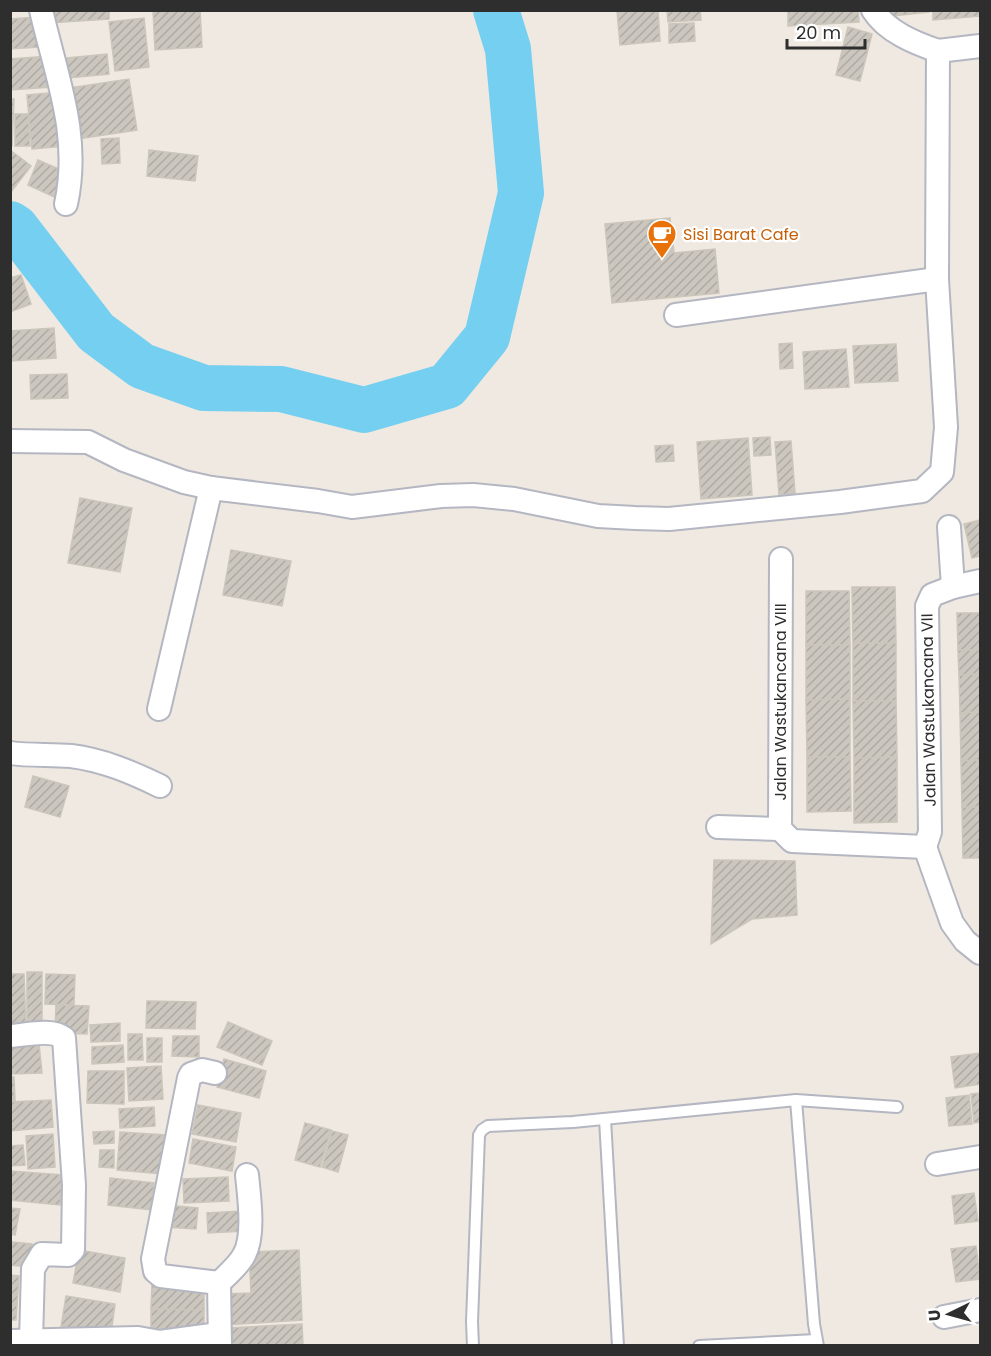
<svg xmlns="http://www.w3.org/2000/svg" width="991" height="1356" font-family="Poppins,sans-serif">
	<defs>
		<pattern id="building-hatch" width="6" height="6" patternUnits="userSpaceOnUse" patternTransform="scale(1.5)"><rect width="6" height="6" fill="#cbc7bf"/><path d="M-1 1l2-2M0 6l6-6M5 7l2-2" fill="none" stroke="#afaba4"/></pattern>
	</defs>
	<rect width="100%" height="100%" fill="#efe9e1"/>
	<g fill="none" stroke-linecap="round" stroke-linejoin="round">
		<polyline stroke="#75cff0" stroke-width="46" points="10,224 16,228 96,332 142,366 204,388 281,389 364,410 447,386 487,337 521,193 508,49 496,10"/>
	</g>
	<g fill="url(#building-hatch)" stroke="#cbc5ba" stroke-width="1.5">
		<polygon points="49,10 109,10 109,19 49,23"/>
		<polygon points="153,10 200,10 202,47 155,50"/>
		<polygon points="617,10 658,10 660,41 620,45"/>
		<polygon points="667,10 700,10 701,20 668,22"/>
		<polygon points="788,10 858,10 859,22 788,26"/>
		<polygon points="892,10 929,10 929,12 893,16"/>
		<polygon points="933,10 980,10 980,16 933,20"/>
		<polygon points="37,17 39,47 10,49 10,19"/>
		<polygon points="144,18 149,67 115,71 109,22"/>
		<polygon points="694,23 695,41 669,43 669,24"/>
		<polygon points="848,27 872,34 860,81 836,75"/>
		<polygon points="107,54 109,74 68,78 67,58"/>
		<polygon points="50,56 52,87 10,90 10,59"/>
		<polygon points="129,79 137,130 78,139 70,88"/>
		<polygon points="60,92 65,146 32,149 27,95"/>
		<polygon points="10,99 14,99 12,146 10,146"/>
		<polygon points="15,114 28,114 30,146 15,146"/>
		<polygon points="119,138 120,163 102,164 101,139"/>
		<polygon points="10,150 31,166 11,192 10,192"/>
		<polygon points="149,150 198,156 195,181 147,176"/>
		<polygon points="38,160 70,174 59,199 28,185"/>
		<polygon points="670,218 674,253 715,249 719,293 612,303 605,224"/>
		<polygon points="21,275 31,304 10,312 10,278"/>
		<polygon points="54,328 56,358 10,361 10,331"/>
		<polygon points="792,343 793,368 780,369 779,344"/>
		<polygon points="896,344 898,381 855,383 853,346"/>
		<polygon points="846,349 849,387 805,389 803,352"/>
		<polygon points="67,374 68,398 31,399 30,375"/>
		<polygon points="770,437 771,455 754,456 753,438"/>
		<polygon points="748,438 752,495 701,499 697,442"/>
		<polygon points="791,441 795,493 779,495 775,442"/>
		<polygon points="673,445 674,461 656,462 655,446"/>
		<polygon points="80,498 132,508 120,572 68,563"/>
		<polygon points="980,520 980,556 972,558 964,524"/>
		<polygon points="231,550 291,561 282,606 223,595"/>
		<polygon points="852,587 895,587 896,643 853,643"/>
		<polygon points="806,591 849,591 850,645 806,645"/>
		<polygon points="957,613 980,613 980,650 958,650"/>
		<rect x="853" y="643" width="43" height="58"/>
		<polygon points="806,645 850,645 850,699 806,700"/>
		<polygon points="958,650 980,650 980,674 959,675"/>
		<polygon points="980,674 980,712 960,713 959,675"/>
		<polygon points="850,699 850,757 807,757 806,700"/>
		<polygon points="853,701 896,701 897,757 854,758"/>
		<polygon points="980,712 980,760 961,761 960,713"/>
		<polygon points="807,757 850,757 851,811 807,812"/>
		<polygon points="897,757 897,822 854,823 854,758"/>
		<polygon points="980,760 980,807 962,807 961,761"/>
		<polygon points="33,776 69,786 60,817 25,807"/>
		<polygon points="962,807 980,807 980,858 963,858"/>
		<polygon points="714,860 795,861 797,915 752,919 711,944"/>
		<rect x="27" y="972" width="15" height="55"/>
		<polygon points="10,974 24,974 26,1033 10,1034"/>
		<polygon points="46,974 75,975 74,1005 45,1004"/>
		<polygon points="147,1001 196,1002 195,1029 146,1028"/>
		<polygon points="56,1005 89,1006 87,1034 55,1033"/>
		<polygon points="228,1022 272,1041 262,1065 217,1047"/>
		<polygon points="120,1023 120,1041 91,1042 90,1025"/>
		<polygon points="128,1034 142,1034 143,1060 128,1060"/>
		<polygon points="173,1036 199,1036 199,1057 172,1056"/>
		<rect x="147" y="1038" width="15" height="24"/>
		<polygon points="10,1043 39,1044 42,1073 10,1074"/>
		<polygon points="123,1045 124,1062 92,1064 92,1047"/>
		<polygon points="980,1053 980,1084 955,1088 951,1057"/>
		<polygon points="224,1059 266,1071 259,1098 217,1087"/>
		<polygon points="161,1066 163,1099 129,1101 127,1068"/>
		<polygon points="88,1071 124,1071 124,1104 87,1103"/>
		<polygon points="10,1077 14,1077 15,1101 10,1101"/>
		<polygon points="980,1093 980,1122 974,1123 971,1094"/>
		<polygon points="969,1095 972,1124 949,1126 946,1098"/>
		<polygon points="51,1100 53,1127 10,1131 10,1102"/>
		<polygon points="198,1105 241,1113 236,1142 192,1134"/>
		<polygon points="154,1107 155,1126 120,1128 119,1109"/>
		<polygon points="305,1123 331,1130 320,1167 295,1160"/>
		<polygon points="114,1131 114,1143 94,1144 93,1132"/>
		<polygon points="332,1131 348,1135 338,1172 322,1167"/>
		<polygon points="120,1132 166,1135 163,1174 117,1170"/>
		<polygon points="53,1134 55,1167 28,1169 26,1136"/>
		<polygon points="193,1139 236,1147 232,1171 189,1163"/>
		<polygon points="23,1145 25,1165 10,1166 10,1146"/>
		<polygon points="100,1150 114,1150 114,1168 99,1167"/>
		<polygon points="10,1171 63,1175 60,1205 10,1200"/>
		<polygon points="228,1177 229,1201 184,1203 183,1179"/>
		<polygon points="110,1178 154,1183 152,1210 108,1205"/>
		<polygon points="974,1193 978,1221 955,1224 952,1196"/>
		<polygon points="166,1205 198,1208 196,1229 165,1227"/>
		<polygon points="10,1208 20,1209 15,1235 10,1234"/>
		<polygon points="242,1211 244,1231 208,1233 207,1213"/>
		<polygon points="12,1242 32,1244 30,1267 10,1265"/>
		<polygon points="976,1246 980,1279 956,1282 951,1249"/>
		<polygon points="79,1250 125,1258 120,1292 73,1283"/>
		<polygon points="299,1250 302,1320 226,1325 224,1294 251,1293 249,1252"/>
		<polygon points="10,1275 19,1276 16,1320 10,1320"/>
		<polygon points="152,1283 204,1283 204,1310 151,1309"/>
		<polygon points="66,1296 115,1304 111,1334 61,1327"/>
		<polygon points="151,1309 204,1310 204,1335 151,1335"/>
		<polygon points="302,1324 303,1346 228,1346 227,1328"/>
	</g>
	<g fill="none" stroke-linecap="round" stroke-linejoin="round">
		<g stroke="#b4b7c1" stroke-width="14">
			<g id="lane">
				<polyline points="796,1100 897,1107"/>
				<polyline points="605,1119 618,1346"/>
				<polyline points="473,1346 472,1322 479,1135 482,1130 488,1126 573,1122 796,1100 814,1324 818,1346"/>
				<polyline points="699,1346 816,1340"/>
			</g>
		</g>
		<g stroke="#b4b7c1" stroke-width="26">
			<g id="street">
				<path d="M41,10C56,76 81,135 66,204"/>
				<path d="M873,10C887,32 915,43 938,51"/>
				<polyline points="676,315 937,279"/>
				<polyline points="10,441 88,442 124,460 184,482 211,488 318,501 352,507 441,496 473,495 514,499 598,516 635,518 669,519 840,502 922,491 942,472 946,427 937,279 938,51 980,46"/>
				<polyline points="949,527 953,587"/>
				<polyline points="781,559 780,829 792,841 925,847"/>
				<polyline points="159,709 211,488"/>
				<path d="M10,753C31,756 51,754 71,756C103,760 131,772 160,786"/>
				<polyline points="718,827 780,829"/>
				<polyline points="925,847 930,832 927,606 932,595 953,587 980,581"/>
				<polyline points="925,847 952,923 965,941 980,953"/>
				<path d="M10,1036C26,1035 52,1028 64,1038L74,1185L73,1250L68,1255L42,1254L33,1269L31,1341"/>
				<polyline points="215,1073 202,1070 191,1074 189,1078 153,1259 155,1271 161,1276 219,1283 220,1346"/>
				<polyline points="937,1164 980,1157"/>
				<path d="M219,1283C227,1275 239,1265 244,1255C255,1236 249,1196 247,1175"/>
				<polyline points="944,1317 980,1310"/>
				<polyline points="10,1341 138,1338 160,1342 219,1334"/>
			</g>
		</g>
		<use href="#lane" stroke="#fff" stroke-width="10"/>
		<use href="#street" stroke="#fff" stroke-width="22"/>
	</g>
	<defs>
		<g id="cafe-pin" transform="scale(1.5)"><path d="M0 17L-7.5 6A9.5 9.5 0 1 1 7.5 6Z" fill="#e8710a" stroke="#fff"/><path d="M-5.5-4.5H6V0H3Q3 3.5 0 3.5H-2.5Q-5.5 3.5-5.5 0ZM3-3.2v2h1.7v-2ZM-6 4.5H4V6H-6Z" fill="#fff"/></g>
	</defs>
	<g fill-rule="evenodd">
		<use href="#cafe-pin" x="662" y="234"/>
	</g>
	<g text-anchor="middle" stroke-width="4.5" stroke-linejoin="round" paint-order="stroke">
		<g font-size="16" fill="#c56008" stroke="#fff" text-anchor="start">
			<text x="683" y="240">Sisi Barat Cafe</text>
		</g>
		<g font-size="16" fill="#2e2e2e" stroke="#fff">
			<text transform="translate(780 702) rotate(-90)" y="6">Jalan Wastukancana VIII</text>
			<text transform="translate(928 710) rotate(-91)" y="6">Jalan Wastukancana VII</text>
		</g>
	</g>
	<rect width="991" height="1356" fill="none" stroke="#2e2e2e" stroke-width="24"/>
	<g transform="translate(949 1314) rotate(265)" stroke="#ffffff" stroke-width="4.5" paint-order="stroke">
	<path d="M0-4.5L10 22L0 15L-10 22Z" fill="#2e2e2e"/>
	<text y="-9" font-size="16" font-weight="bold" text-anchor="middle" fill="#2e2e2e">U</text>
	</g>
	<path d="M787 39v9h78v-9" fill="none" stroke="#2e2e2e" stroke-width="3"/>
	<text x="796" y="39" font-size="18" fill="#2e2e2e" stroke="#ffffff" stroke-width="4.5" paint-order="stroke">20 m</text>
</svg>
